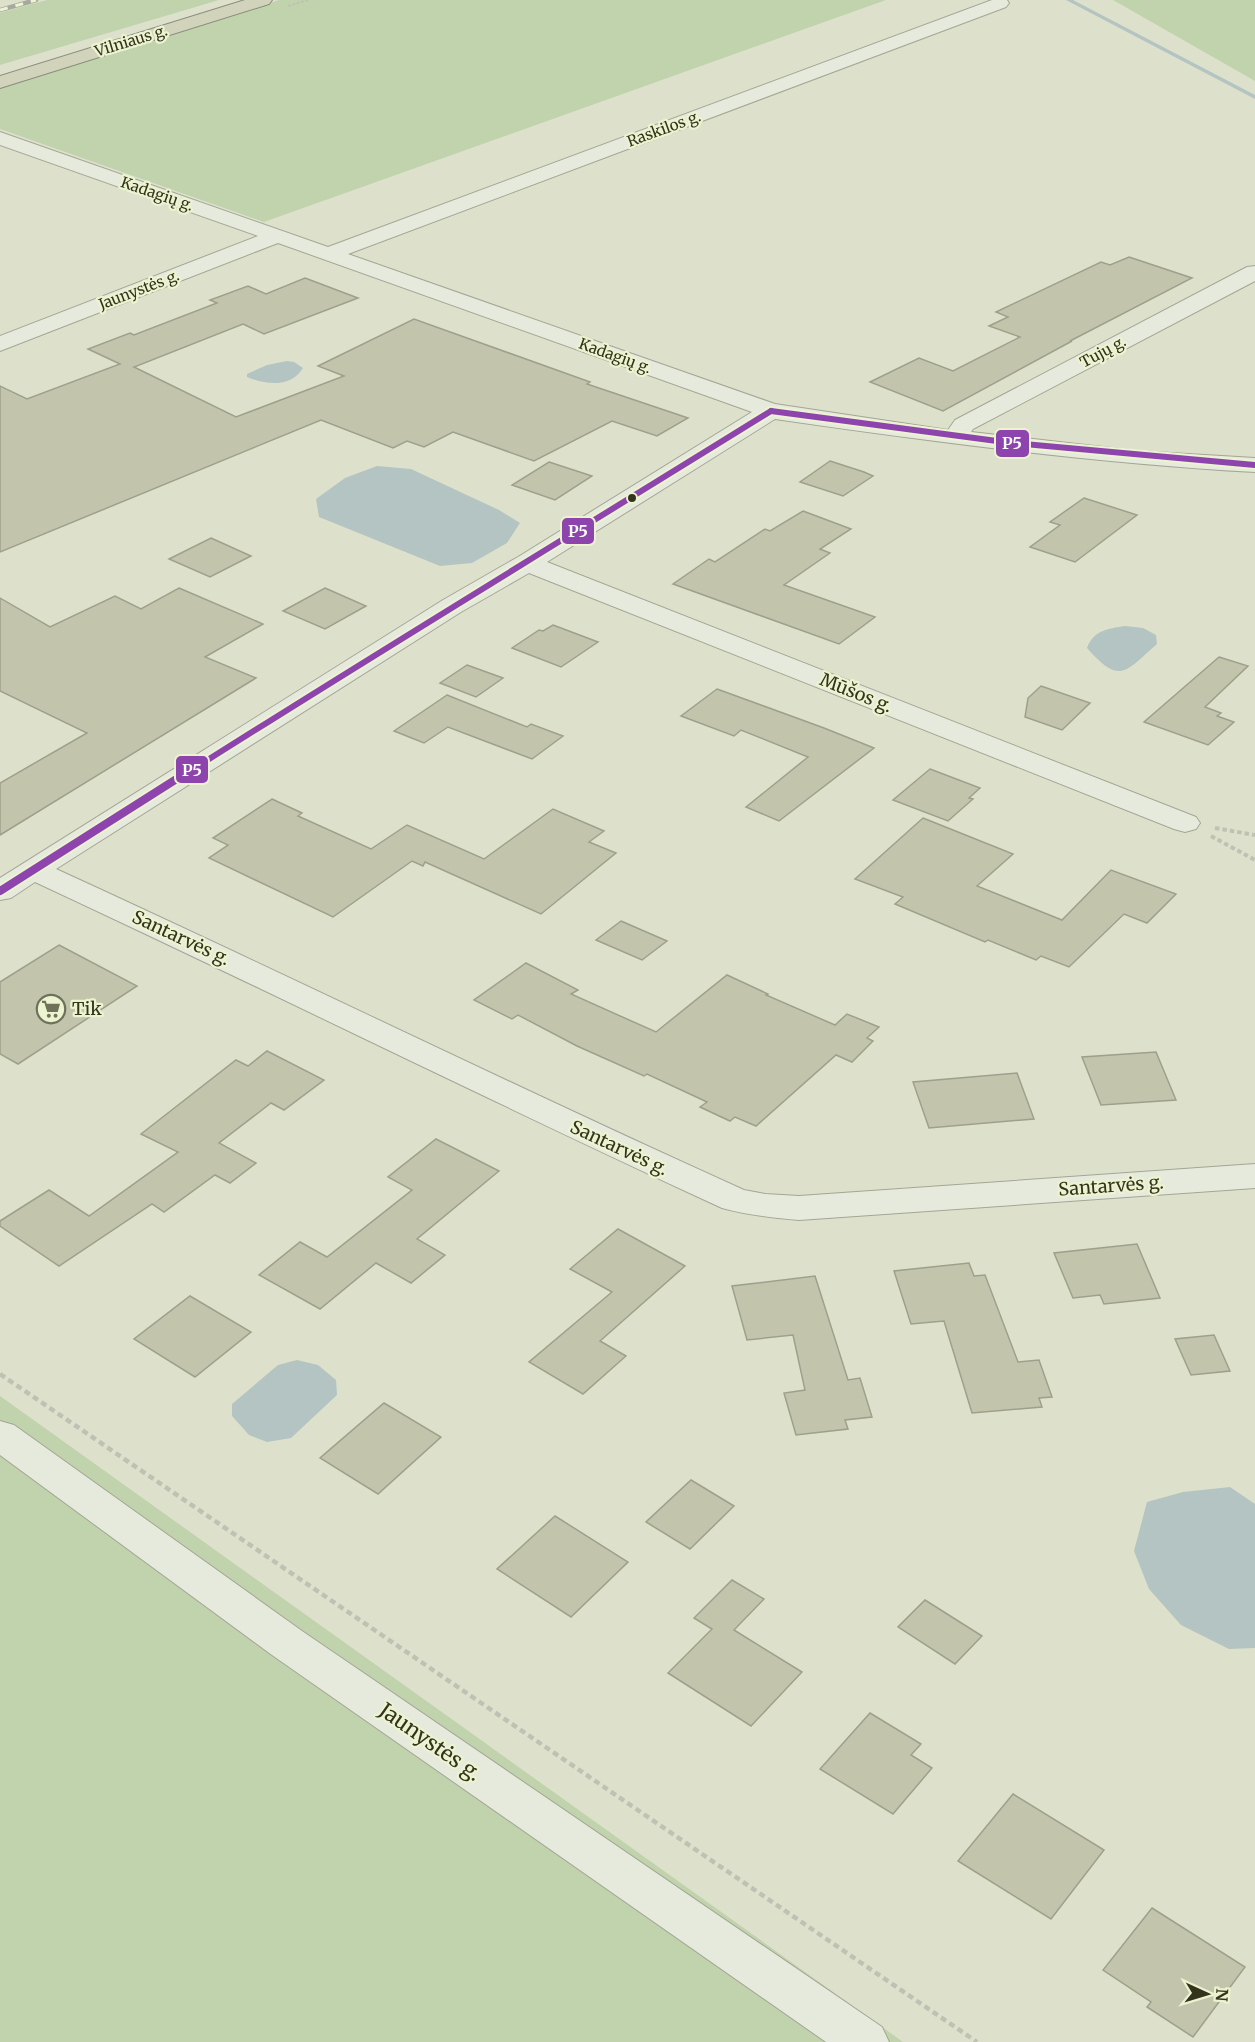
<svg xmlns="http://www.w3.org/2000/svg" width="1255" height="2042" font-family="Merriweather,serif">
	<rect width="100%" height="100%" fill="#dde1cb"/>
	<g fill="#c0d3ad">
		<polygon points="47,0 219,0 0,65 0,13"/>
		<polygon points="279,0 886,0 264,222 0,129 0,86"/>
		<polygon points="1113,0 1255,0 1255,81"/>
		<polygon points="0,1396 903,2042 0,2042"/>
	</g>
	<g fill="#b4c4c2">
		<path d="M287,361L294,362L303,368C291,388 266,385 247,377V374L267,365Z"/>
		<polygon points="377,466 411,469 499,510 520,523 507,543 472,563 440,566 319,517 316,499 345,478"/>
		<path d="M1125,626L1143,628L1156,635L1157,644C1124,673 1120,685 1087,648C1094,630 1107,629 1125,626Z"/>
		<polygon points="297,1360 318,1365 336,1380 337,1395 291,1438 267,1442 249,1435 232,1416 232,1404 278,1365"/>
		<polygon points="1230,1487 1255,1504 1255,1648 1229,1649 1181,1625 1149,1589 1134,1551 1147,1502 1183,1492"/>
	</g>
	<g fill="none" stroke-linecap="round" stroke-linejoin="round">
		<polygon fill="#b4c4c2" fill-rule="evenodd" points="1066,0 1073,0 1255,95 1255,99"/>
	</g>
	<g fill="#c3c4ac" stroke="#9fa08b" stroke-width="1.5">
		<polygon points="1129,257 1192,278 1070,341 1072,341 943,411 870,382 919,358 953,371 1020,337 989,326 1008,317 996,312 1101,262 1110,265"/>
		<polygon points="305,278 358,298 264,334 243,324 134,367 236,417 344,376 318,366 414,319 590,382 587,384 688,418 657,436 612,421 534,461 453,432 424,447 407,441 393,448 321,420 0,552 0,386 27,399 120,364 88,349 130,333 134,335 217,303 210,300 248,286 266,294"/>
		<polygon points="830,461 864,472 873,476 843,496 800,482"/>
		<polygon points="549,462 592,476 555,500 512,485"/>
		<polygon points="1084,498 1137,515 1075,562 1030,547 1060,525 1050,522"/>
		<polygon points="803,511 851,529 820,549 830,553 784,585 875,617 839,644 673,584 709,559 715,562 765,529 770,531"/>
		<polygon points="211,538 251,556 210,577 169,559"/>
		<polygon points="179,588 263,624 205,657 256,678 0,835 0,783 87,733 0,691 0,598 50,627 115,596 141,609"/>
		<polygon points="325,588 366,606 325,629 283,611"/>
		<polygon points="553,625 598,642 561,667 512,648 539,630 543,631"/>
		<polygon points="1219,657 1248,666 1205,707 1221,713 1217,716 1234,722 1208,745 1144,722"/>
		<polygon points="467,665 503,678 476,697 440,683"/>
		<polygon points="1041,686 1090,703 1062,730 1025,717 1028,698"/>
		<polygon points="717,689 824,728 874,748 779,821 746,807 808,757 741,730 734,736 681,716"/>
		<polygon points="447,695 527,727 531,724 563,736 532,759 448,727 424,743 394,731"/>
		<polygon points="930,769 980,788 969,798 973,799 948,821 893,800"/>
		<polygon points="272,799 302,813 298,816 371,849 407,825 484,859 553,809 604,831 589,842 616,853 541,914 425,862 423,866 412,861 333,917 209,858 228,845 213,838"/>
		<polygon points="923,818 1013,854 977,886 1062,920 1111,870 1176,894 1147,923 1124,914 1069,967 1041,956 1036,960 988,940 985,942 895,904 903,897 855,879"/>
		<polygon points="621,921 667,941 642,960 596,940"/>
		<polygon points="59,945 137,986 18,1064 0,1054 0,982"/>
		<polygon points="526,963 578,990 571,994 656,1032 727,975 768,994 766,995 835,1025 847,1014 879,1027 867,1038 873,1041 852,1062 836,1055 756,1126 735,1117 730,1121 700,1107 707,1102 647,1074 644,1076 577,1046 518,1015 512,1019 474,1000"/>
		<polygon points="267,1051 324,1080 284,1110 271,1103 219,1143 256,1163 230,1183 215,1175 164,1212 152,1204 59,1266 0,1226 0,1221 49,1190 89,1216 178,1152 141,1134 236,1060 248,1066"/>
		<polygon points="1156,1052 1176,1100 1101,1105 1082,1057"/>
		<polygon points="1017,1073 1034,1119 929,1128 913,1082"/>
		<polygon points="436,1139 499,1171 417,1239 445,1255 411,1283 376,1263 320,1309 259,1275 300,1242 327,1257 412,1190 388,1177"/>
		<polygon points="618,1229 685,1266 600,1341 626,1356 583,1394 529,1362 612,1292 570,1269"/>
		<polygon points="1137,1244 1160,1298 1104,1304 1100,1295 1073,1298 1054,1253"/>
		<polygon points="969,1263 974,1276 985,1275 1018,1362 1039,1360 1052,1397 1039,1398 1042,1407 972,1413 944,1321 911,1324 894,1271"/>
		<polygon points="815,1276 848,1380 860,1378 872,1417 845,1420 848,1429 796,1435 784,1393 805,1390 793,1335 747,1340 732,1286"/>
		<polygon points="190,1296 251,1332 195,1377 134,1339"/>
		<polygon points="1214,1335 1230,1371 1191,1375 1175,1339"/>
		<polygon points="384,1403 441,1437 378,1494 320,1458"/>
		<polygon points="691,1480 734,1506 690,1549 646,1522"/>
		<polygon points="555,1516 628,1562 571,1617 497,1569"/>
		<polygon points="732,1580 764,1599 734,1630 802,1672 751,1726 668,1673 712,1629 694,1618"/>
		<polygon points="925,1600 982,1636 955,1664 898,1627"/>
		<polygon points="870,1713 921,1744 911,1755 932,1768 893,1814 820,1769"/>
		<polygon points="1013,1794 1104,1850 1051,1919 958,1861"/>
		<polygon points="1152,1908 1245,1967 1193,2037 1147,2007 1151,2002 1103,1970"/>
	</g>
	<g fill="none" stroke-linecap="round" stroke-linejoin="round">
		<g stroke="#a4a694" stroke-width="2">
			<g id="street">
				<path d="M992,0H1007L1009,3L1006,7L348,254L775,404L948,430L955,420L1247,267L1255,266V281L973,429L971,432L1138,451L1255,458V472C1094,463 935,442 775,419L547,562L1196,817L1200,823L1196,829L1185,832L1174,829L529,573L461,612L56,869C286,974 513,1086 744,1190L765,1194L799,1196L1255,1164V1188L799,1220C773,1218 748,1215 722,1208C492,1102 265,989 35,882L11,898L0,900V878L443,600L518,557L752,412L278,243L0,351V336L258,236L0,145V132L328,247Z"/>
				<polygon points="0,1421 14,1425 302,1631 882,2027 889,2042 826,2042 272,1655 0,1455"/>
			</g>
		</g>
		<g stroke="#8a8b7b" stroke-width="2">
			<polygon id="highway" points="245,0 272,0 269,4 0,88 0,76"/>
		</g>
		<polyline stroke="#bfc2b3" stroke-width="2" stroke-dasharray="3 1.5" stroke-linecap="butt" points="288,6 308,0"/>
		<g stroke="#bfc2b3" stroke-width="4" stroke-dasharray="4.5 3" stroke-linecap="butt">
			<polyline points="1215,828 1255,835"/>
			<polyline points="1211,836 1255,860"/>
		</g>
		<polyline stroke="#bfc2b3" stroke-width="4.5" stroke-dasharray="6 4" stroke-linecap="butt" points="0,1374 977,2042"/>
		<use href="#street" fill="#e6eadc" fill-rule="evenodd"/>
		<use href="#highway" fill="#d1d4bb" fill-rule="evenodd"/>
		<g stroke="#a7a99c" stroke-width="4.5">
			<polyline id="rail" points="0,10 36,0"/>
		</g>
		<use href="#rail" stroke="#ecf3d0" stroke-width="3" stroke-dasharray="8" stroke-linecap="butt"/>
		<g stroke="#ecf3d0" stroke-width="10">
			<g id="bus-1-far1">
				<polyline points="771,411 1012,443 1255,465"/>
				<path d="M195,768C386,647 579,530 771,411"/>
			</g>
		</g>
		<g stroke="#ecf3d0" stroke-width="12">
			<polyline id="bus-1" points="0,891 197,766"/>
		</g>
		<use href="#bus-1-far1" stroke="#8e44ad" stroke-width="6"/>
		<use href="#bus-1" stroke="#8e44ad" stroke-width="8"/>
	</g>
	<defs>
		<g id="supermarket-ring" transform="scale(1.5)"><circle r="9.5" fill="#ecf3d0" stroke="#6f715a" stroke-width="1.5"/><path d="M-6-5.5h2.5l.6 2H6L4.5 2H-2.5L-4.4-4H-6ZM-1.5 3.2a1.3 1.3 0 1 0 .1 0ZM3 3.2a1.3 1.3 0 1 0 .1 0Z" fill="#6f715a"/></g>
	</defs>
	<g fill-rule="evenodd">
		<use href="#supermarket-ring" x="51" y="1009"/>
	</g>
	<circle fill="#34341d" stroke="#ecf3d0" stroke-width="2" cx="632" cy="498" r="5"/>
	<g text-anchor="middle" stroke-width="4.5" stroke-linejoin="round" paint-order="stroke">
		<g font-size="15" fill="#34341d" stroke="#ecf3d0">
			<text transform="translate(131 41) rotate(-17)" y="5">Vilniaus g.</text>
			<text transform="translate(664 129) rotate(-20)" y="5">Raskilos g.</text>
			<text transform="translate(157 194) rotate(19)" y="5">Kadagių g.</text>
			<text transform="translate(139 290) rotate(-21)" y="5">Jaunystės g.</text>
			<text transform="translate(1103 352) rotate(-28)" y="5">Tujų g.</text>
			<text transform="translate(615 356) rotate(20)" y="5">Kadagių g.</text>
		</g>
		<g font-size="18" fill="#34341d" stroke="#ecf3d0">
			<text transform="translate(856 693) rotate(22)" y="6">Mūšos g.</text>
			<text transform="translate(181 938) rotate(25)" y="6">Santarvės g.</text>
			<text transform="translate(619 1148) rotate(25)" y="6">Santarvės g.</text>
			<text transform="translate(1111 1186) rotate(-4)" y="6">Santarvės g.</text>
		</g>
		<g font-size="18" fill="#34341d" stroke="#ecf3d0" text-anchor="start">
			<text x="72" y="1015">Tik</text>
		</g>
		<g font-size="21" fill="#34341d" stroke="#ecf3d0">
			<text transform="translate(430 1742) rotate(35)" y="7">Jaunystės g.</text>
		</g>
	</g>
	<g stroke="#ecf3d0" stroke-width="2">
		<rect x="995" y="429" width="35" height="29" rx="6" fill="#8e44ad"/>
		<rect x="561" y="517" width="34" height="28" rx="6" fill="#8e44ad"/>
		<rect x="175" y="755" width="34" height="29" rx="6" fill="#8e44ad"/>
	</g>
	<g font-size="16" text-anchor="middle" font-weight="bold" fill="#fff">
		<text x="1012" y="449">P5</text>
		<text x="578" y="537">P5</text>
		<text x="192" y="776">P5</text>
	</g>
	<g transform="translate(1207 1994) rotate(94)" stroke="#ecf3d0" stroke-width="4.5" paint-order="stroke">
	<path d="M0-4.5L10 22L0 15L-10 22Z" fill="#34341d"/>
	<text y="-9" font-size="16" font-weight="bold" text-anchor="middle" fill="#34341d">N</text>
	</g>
</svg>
